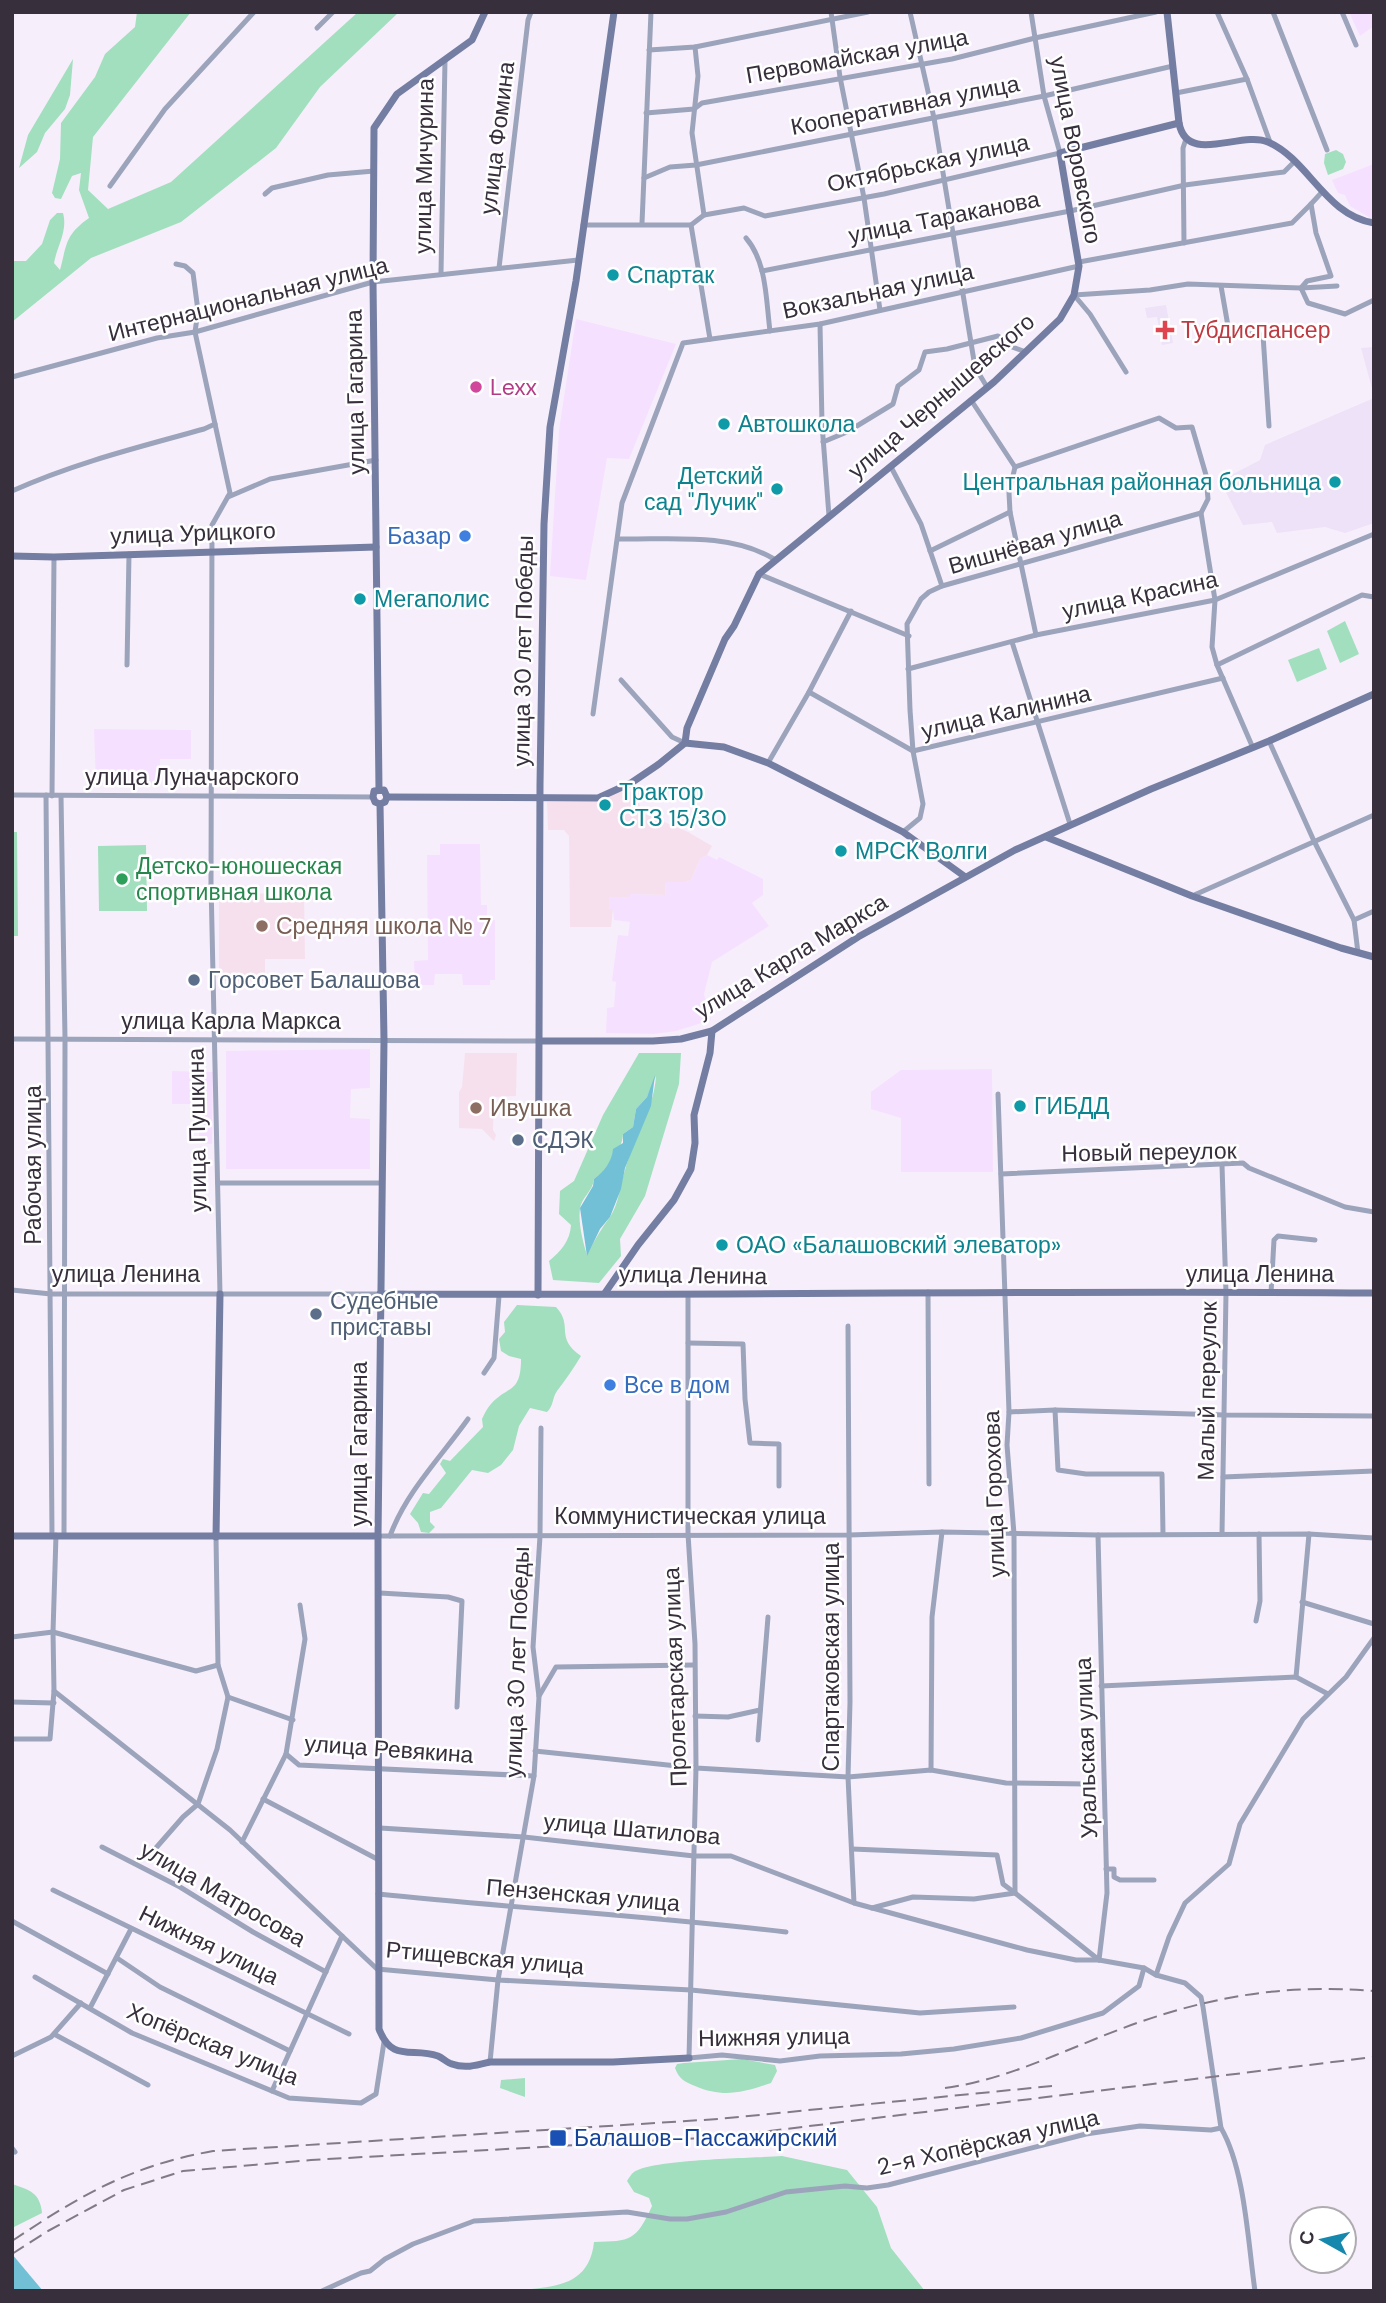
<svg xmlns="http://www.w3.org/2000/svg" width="1386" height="2303" font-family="'DM Sans',sans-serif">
	<rect width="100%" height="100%" fill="#f7eefb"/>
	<g fill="#f6e0ff">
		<polygon points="1349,12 1374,12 1374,26 1360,36"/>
		<polygon points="1374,164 1374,218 1372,219 1350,206 1345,195 1338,193 1332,180"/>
		<polygon points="576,319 676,344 629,459 607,458 586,580 550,576 559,430"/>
		<polygon points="94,729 191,730 191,759 160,759 160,783 96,784"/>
		<polygon points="440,844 480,844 481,905 487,905 487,920 495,920 495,980 490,980 490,985 463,985 462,974 435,974 434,985 415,985 414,961 428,960 427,855 440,855"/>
		<polygon points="707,855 717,860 719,857 763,879 763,895 752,903 769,926 712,962 704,994 711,1020 676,1031 654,1034 606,1033 607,1008 614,1007 616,982 612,981 618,935 628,936 630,922 614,920 613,910 609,909 609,897 629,897 630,894 665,895 666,882 686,882 691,880 700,859"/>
		<polygon points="370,1049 370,1088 351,1089 350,1118 370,1119 370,1169 226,1169 226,1051"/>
		<polygon points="992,1069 993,1172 901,1172 901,1118 871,1109 871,1092 901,1070"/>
		<polygon points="172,1071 213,1072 212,1144 199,1143 199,1104 172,1104"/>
	</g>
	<g fill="#f6e0ee">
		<polygon points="627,787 640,805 638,811 688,832 712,846 707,855 700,859 691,880 686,882 666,882 665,895 630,894 630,897 609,897 609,909 613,909 611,927 570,927 569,836 564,830 548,830 547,802 599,801"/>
		<polygon points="304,893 305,959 265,959 265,981 219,981 219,894"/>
		<polygon points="465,1053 517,1053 516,1096 494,1097 493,1130 496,1135 494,1141 482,1129 459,1128 459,1092 462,1087"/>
	</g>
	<g fill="#ede2f7">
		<polygon points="1166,305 1173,343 1162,345 1157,317 1147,318 1145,308"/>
		<polygon points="1374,347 1374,396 1361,348"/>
		<polygon points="1374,398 1374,523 1345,533 1325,527 1277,533 1272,522 1243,525 1220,481 1260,460 1265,445"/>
	</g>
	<g fill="#a2dfbe" fill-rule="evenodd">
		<path d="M137,12H191L93,137L88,190L108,209L171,182L358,12H399L320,87L276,148L181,222L91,258L12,322V261H26L42,244L50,220L57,213H63C68,231 57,246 54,263L60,270C67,244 65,235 89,218L79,190L81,173L72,176L61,199L55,198L52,193L60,159L61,123L95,77L105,54L135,27Z"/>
		<polygon points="73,59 70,95 65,109 45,133 37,152 19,168 28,135"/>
		<polygon points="1336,150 1343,154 1346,162 1343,169 1328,175 1324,163 1325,154"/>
		<polygon points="1345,621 1359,654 1340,663 1327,631"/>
		<polygon points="1319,648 1327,669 1297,682 1288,660"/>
		<polygon points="12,832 17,832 18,936 12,936"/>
		<polygon points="146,845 147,911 99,911 98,846"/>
		<path d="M639,1053H681L679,1084L645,1196L620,1239L621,1256L599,1283L553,1280L549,1261C561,1251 570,1241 571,1225L559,1214L560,1191L574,1181L603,1115ZM656,1076C654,1109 634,1138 625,1170C620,1185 619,1204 610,1217C601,1229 594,1241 587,1255C583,1242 578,1223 580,1209C581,1198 593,1191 594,1179C606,1170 623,1149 623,1134L633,1127L636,1109L647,1097Z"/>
		<path d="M517,1305L556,1307C574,1326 554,1337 581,1356C574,1368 566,1379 557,1391C552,1398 554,1405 547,1412L530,1408L519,1426L513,1450L501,1465L488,1473L472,1470L441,1508L430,1512V1522L435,1527L429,1533L421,1532L418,1523L410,1514L423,1493L429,1494L446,1473L440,1464L443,1459L450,1461L483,1427L482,1419C484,1415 487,1408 491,1404C508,1385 521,1394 521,1359L509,1356L501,1351L499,1339L505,1332L504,1322Z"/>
		<path d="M742,2059L775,2065L777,2071L771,2083C742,2093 723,2098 695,2086C685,2082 679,2079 675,2068L677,2064L684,2063Z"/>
		<polygon points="525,2078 525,2097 500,2088 501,2080"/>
		<path d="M782,2156L847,2170L877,2207L891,2248L925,2291H506C545,2287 589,2291 594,2242C631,2241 636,2241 652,2206L649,2198L634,2192L627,2181C629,2178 631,2174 634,2172C652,2159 754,2158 782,2156Z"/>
		<path d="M12,2184C30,2190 40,2193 42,2213L12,2228Z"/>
	</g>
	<g fill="#72c0d5">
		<path d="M655,1075L651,1106L625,1168L621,1189L610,1217L600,1229L587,1256L580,1208L593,1186L594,1179C604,1171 612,1162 613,1149L623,1143V1134L633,1127L636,1109L647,1097Z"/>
		<polygon points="12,2254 43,2291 12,2291"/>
	</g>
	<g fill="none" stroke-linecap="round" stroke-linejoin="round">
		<g stroke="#9ca4bc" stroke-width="5">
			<polyline points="831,12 840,77 864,198 880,310"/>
			<polyline points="910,12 934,118 975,367 987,387"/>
			<polyline points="1217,12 1247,79 1270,142"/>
			<polyline points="1273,12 1327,150"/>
			<polyline points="1342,12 1356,45"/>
			<polyline points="317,28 333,12"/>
			<polyline points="695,47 698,76 692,133 704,215"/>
			<polyline points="649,50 695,47 868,12"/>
			<polyline points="1176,93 1247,79"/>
			<polyline points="646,113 694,109 702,103 952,59 1035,38 1156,12"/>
			<polyline points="644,178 670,167 696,165 1044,96 1173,66"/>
			<polyline points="110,186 165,109 254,12"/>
			<polyline points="265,194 272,188 328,175 374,171"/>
			<polyline points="642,223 651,12"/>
			<polyline points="583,225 691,225 704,215 744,208 765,216 884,194 1060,153 1044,96 1031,12"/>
			<polyline points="691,225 710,339"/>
			<path d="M746,238C767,262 766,301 770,331"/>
			<polyline points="1184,243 1183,148 1186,139"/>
			<polyline points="1079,262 1292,223 1311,204"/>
			<polyline points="176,264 185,266 193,273 198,311 195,332 230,493 212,525 211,883 220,1294"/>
			<polyline points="499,268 528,20 531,12"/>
			<polyline points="762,271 1070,211 1185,185 1284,172 1294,162"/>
			<polyline points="441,273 445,60"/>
			<polyline points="1221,286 1229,332 1263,335 1269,426"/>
			<polyline points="1301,288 1307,281 1331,276 1316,233 1311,204 1323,191"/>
			<polyline points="1301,288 1308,303 1345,314 1374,300"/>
			<polyline points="1074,295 1150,290 1188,284 1301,288 1337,286"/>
			<polyline points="1074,295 1090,314 1126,372"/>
			<polyline points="820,324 822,424 829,516"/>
			<polyline points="12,377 157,338 195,332 373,282 578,260"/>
			<polyline points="971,400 1015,467 1009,493 1010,512 1036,635"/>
			<polyline points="823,442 847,432 893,404 898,386 919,370 925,352 947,349 998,336 1012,347 1026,352"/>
			<polyline points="891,467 921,524 942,586"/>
			<polyline points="1015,467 1159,418 1176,428 1192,427 1206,475 1208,499 1201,513 1215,600 1212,647 1217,665 1253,748"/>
			<path d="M12,491C74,463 139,447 204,429L215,424"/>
			<polyline points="228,497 270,479 376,460"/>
			<path d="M618,539C668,540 729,532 774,559"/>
			<polyline points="930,551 1010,512"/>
			<polyline points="759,574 909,636"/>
			<polyline points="1012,642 1070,824"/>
			<polyline points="127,665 129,554"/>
			<polyline points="1217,665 1362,595 1374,597"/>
			<polyline points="908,669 1036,635 1215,600 1374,534"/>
			<polyline points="621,680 672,737 685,743"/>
			<polyline points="809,692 913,751 1223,678"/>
			<polyline points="593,714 622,503 683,343 820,324 1079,266"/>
			<polyline points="1269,741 1314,841 1354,920 1358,953"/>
			<polyline points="768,763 809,692 851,611"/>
			<polyline points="12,795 373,797"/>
			<polyline points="46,795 52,1535"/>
			<polyline points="52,796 54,557"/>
			<polyline points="61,796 65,1039 64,1536"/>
			<polyline points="903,832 920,818 923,804 913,751 910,710 907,624 921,599 929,592 942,586 1201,513"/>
			<polyline points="1192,896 1374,815"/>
			<polyline points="1354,920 1374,911"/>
			<polyline points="12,1039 541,1041"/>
			<polyline points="998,1094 1009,1412 1007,1445 1014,1534 1015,1893"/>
			<polyline points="1222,1165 1226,1293 1222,1534"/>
			<polyline points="1001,1174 1243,1163 1249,1168 1345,1207 1374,1212"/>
			<polyline points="218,1183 381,1183"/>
			<polyline points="12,1290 51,1294 380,1294"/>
			<polyline points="928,1292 929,1484"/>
			<polyline points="1271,1293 1274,1240 1278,1236 1315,1240"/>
			<polyline points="688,1295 688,1534 695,1644 696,1768 689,2058 722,2055 780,2061 820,2056 901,2054 954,2049 1021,2038 1103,2013 1139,1986 1144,1968"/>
			<polyline points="848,1326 850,1702 848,1777 854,1903"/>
			<polyline points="688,1343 743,1344 745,1399 750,1443 779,1444 779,1486"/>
			<polyline points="484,1373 494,1358 499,1296"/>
			<polyline points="1055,1410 1058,1470 1086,1474 1162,1474 1163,1534"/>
			<polyline points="1009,1412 1055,1410 1225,1415 1374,1416"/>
			<polyline points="1223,1477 1374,1471"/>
			<polyline points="56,1535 53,1632 54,1691 230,1830 377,1969 498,1980 691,1990 920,2013 1014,2007"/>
			<polyline points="1098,1535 1107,1893 1099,1960"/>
			<polyline points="378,1536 849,1535 942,1532 1098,1535 1309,1534 1374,1538"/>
			<path d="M390,1536C406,1492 441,1457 468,1419"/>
			<polyline points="216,1537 218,1665"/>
			<polyline points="380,1593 448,1597 462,1601 457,1707"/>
			<polyline points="1302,1602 1374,1624"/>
			<polyline points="1256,1621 1260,1601 1259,1534"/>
			<polyline points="12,1637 53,1632 196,1671 218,1665 228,1697 293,1720"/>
			<polyline points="1296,1677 1309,1534"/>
			<polyline points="1101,1686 1296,1677 1328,1694"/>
			<polyline points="539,1696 556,1667 694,1665"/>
			<polyline points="12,1702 54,1703"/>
			<polyline points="695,1716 728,1717 760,1710"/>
			<polyline points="12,1739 50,1739 54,1691"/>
			<polyline points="758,1740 768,1617"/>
			<polyline points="535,1751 696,1768 848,1777 931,1770 1006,1783 1087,1784"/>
			<polyline points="286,1754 299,1765 534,1776"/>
			<polyline points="931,1770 932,1617 942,1532"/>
			<polyline points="263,1799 379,1860"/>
			<path d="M380,1828L524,1837L694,1856H731L854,1903L1027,1950L1076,1960H1099L1144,1968L1156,1975L1185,1983L1201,1997L1203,2007L1221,2128C1245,2169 1248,2243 1255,2291"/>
			<polyline points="242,1842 286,1754 305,1639 300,1605"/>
			<polyline points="102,1847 180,1887 253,1932 326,1972"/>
			<polyline points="852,1849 997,1855 1003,1884 1015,1893"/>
			<polyline points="148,1857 183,1817 198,1804 217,1749 228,1697"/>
			<polyline points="1106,1869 1114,1869 1114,1877 1120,1880 1154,1880"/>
			<polyline points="53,1890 349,2034"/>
			<path d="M378,1894C514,1908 650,1916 786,1932"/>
			<polyline points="872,1908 913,1897 974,1899 1015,1893 1099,1960"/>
			<polyline points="12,1921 108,1974"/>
			<polyline points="117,1958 160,1987 290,2051"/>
			<polyline points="1156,1975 1169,1937 1185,1903 1229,1864 1240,1824 1303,1719 1346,1677 1374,1638"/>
			<polyline points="35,1977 132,2033 289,2098 361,2103 376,2094 384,2042"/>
			<polyline points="90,2008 131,1929"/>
			<polyline points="54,2034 148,2085"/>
			<polyline points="12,2056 51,2037 81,2003"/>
			<polyline points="490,2062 498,1980 534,1776 539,1697 533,1647 540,1536 541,1428"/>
			<polyline points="272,2091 342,1936"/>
			<polyline points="12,2148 15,2152"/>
			<polyline points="322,2291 361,2273 370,2271 385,2259 413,2244 474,2221 627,2212 670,2219 687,2219 726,2212 786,2192 845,2186 867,2188 888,2185 1086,2134 1140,2126 1211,2130 1221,2128"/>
		</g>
		<g stroke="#747ea2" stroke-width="7">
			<path d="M1167,12L1179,123C1187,166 1241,130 1268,142C1309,160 1325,215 1374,223"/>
			<polyline points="12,556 54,557 376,547"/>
			<polyline points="685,743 687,728 725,639 734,626 759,574 994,382 1060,319 1074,295 1079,266 1060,153 1179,123"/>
			<polyline points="379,789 373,282 374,128 397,94 472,40 485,12"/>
			<polyline points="387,797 598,798 631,783 659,764 685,743 724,747 768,763 903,832 964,876"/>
			<path d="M380,804L385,802L387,797L384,790L374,791L373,797L375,802L380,804L384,1040L378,1536L379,2029C392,2063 412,2047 438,2056C443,2058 447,2063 452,2064C465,2069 478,2065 490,2062H613L689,2058"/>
			<polyline points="1046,837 1192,896 1341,948 1374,957"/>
			<polyline points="541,1041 653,1041 681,1039 712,1031 858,937 1015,850 1151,789 1269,741 1374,694"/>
			<polyline points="605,1293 638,1245 674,1200 691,1169 695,1143 694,1115 710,1053 712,1031"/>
			<path d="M380,1294C711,1296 1042,1290 1374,1293"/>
			<polyline points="538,1295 540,785 544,524 550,427 576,281 614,12"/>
			<polyline points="12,1536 378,1536"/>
			<polyline points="216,1537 220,1294"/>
		</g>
		<g stroke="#837a87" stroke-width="2" stroke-dasharray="14 7" stroke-linecap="butt">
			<path d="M945,2088C1012,2079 1074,2045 1137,2023C1217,1995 1289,1984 1374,1991"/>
			<path d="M12,2241C81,2195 130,2166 213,2151L718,2119L1052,2086"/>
			<polyline points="12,2254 48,2231 124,2190 183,2171 311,2160 720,2137 1374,2057"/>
		</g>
	</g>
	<g fill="#0f9aa8" stroke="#fff" stroke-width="2.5">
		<circle cx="613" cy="275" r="7"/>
		<circle cx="724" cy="424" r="7"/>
		<circle cx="1335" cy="482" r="7"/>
		<circle cx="777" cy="489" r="7"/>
		<circle cx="360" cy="599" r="7"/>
		<circle cx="605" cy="805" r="7"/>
		<circle cx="841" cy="851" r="7"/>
		<circle cx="1020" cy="1106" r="7"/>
		<circle cx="722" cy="1245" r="7"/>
	</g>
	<path fill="#e0444e" stroke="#fff" stroke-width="2.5" d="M1161.5 319.5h7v7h7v7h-7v7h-7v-7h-7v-7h7z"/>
	<circle fill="#d1479c" stroke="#fff" stroke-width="2.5" cx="476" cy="387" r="7"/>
	<g fill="#3f7fe0" stroke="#fff" stroke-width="2.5">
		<circle cx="465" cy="536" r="7"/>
		<circle cx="610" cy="1385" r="7"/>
	</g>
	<circle fill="#2e9e5b" stroke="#fff" stroke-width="2.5" cx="122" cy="879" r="7"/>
	<g fill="#8d6e63" stroke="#fff" stroke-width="2.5">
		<circle cx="262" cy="926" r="7"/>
		<circle cx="476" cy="1108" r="7"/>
	</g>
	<g fill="#5c6f8a" stroke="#fff" stroke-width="2.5">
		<circle cx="194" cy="980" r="7"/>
		<circle cx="518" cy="1140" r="7"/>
		<circle cx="316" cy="1314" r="7"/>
	</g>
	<rect fill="#1a4fb4" stroke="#fff" stroke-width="2.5" x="549" y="2129" width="18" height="18" rx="3.5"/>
	<g text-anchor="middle" stroke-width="5" stroke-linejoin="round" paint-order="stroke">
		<g font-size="23" fill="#372f3b" stroke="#fff">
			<text transform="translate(857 56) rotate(-10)" y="8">Первомайская улица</text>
			<text transform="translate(905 105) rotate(-11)" y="8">Кооперативная улица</text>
			<text transform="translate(497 138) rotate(-83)" y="8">улица Фомина</text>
			<text transform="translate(1076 150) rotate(79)" y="8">улица Воровского</text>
			<text transform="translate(928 163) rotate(-12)" y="8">Октябрьская улица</text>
			<text transform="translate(424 166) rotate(-89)" y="8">улица Мичурина</text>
			<text transform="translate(944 217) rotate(-11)" y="8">улица Тараканова</text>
			<text transform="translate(878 291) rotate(-12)" y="8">Вокзальная улица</text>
			<text transform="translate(248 299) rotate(-14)" y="8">Интернациональная улица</text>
			<text transform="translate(355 392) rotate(-91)" y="8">улица Гагарина</text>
			<text transform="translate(941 396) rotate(-41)" y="8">улица Чернышевского</text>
			<text transform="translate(193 533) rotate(-2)" y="8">улица Урицкого</text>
			<text transform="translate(1035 542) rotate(-16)" y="8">Вишнёвая улица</text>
			<text transform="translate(1140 595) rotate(-12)" y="8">улица Красина</text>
			<text transform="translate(523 651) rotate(-89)" y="8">улица 30 лет Победы</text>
			<text transform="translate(1006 712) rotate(-13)" y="8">улица Калинина</text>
			<text x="192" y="785">улица Луначарского</text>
			<text transform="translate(791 956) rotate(-31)" y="8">улица Карла Маркса</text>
			<text x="231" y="1029">улица Карла Маркса</text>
			<text transform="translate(197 1130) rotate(-91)" y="8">улица Пушкина</text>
			<text transform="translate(1149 1152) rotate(-1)" y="8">Новый переулок</text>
			<text transform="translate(33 1165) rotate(-90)" y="8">Рабочая улица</text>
			<text x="126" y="1282">улица Ленина</text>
			<text x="1260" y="1282">улица Ленина</text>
			<text transform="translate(693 1275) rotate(1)" y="8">улица Ленина</text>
			<text transform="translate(1207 1391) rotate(-89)" y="8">Малый переулок</text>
			<text transform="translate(359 1444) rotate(-90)" y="8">улица Гагарина</text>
			<text transform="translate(994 1494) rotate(-92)" y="8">улица Горохова</text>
			<text x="690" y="1524">Коммунистическая улица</text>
			<text transform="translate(831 1657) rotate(-90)" y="8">Спартаковская улица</text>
			<text transform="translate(517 1662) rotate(-88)" y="8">улица 30 лет Победы</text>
			<text transform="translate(675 1677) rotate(-92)" y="8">Пролетарская улица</text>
			<text transform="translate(1086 1748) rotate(-92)" y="8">Уральская улица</text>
			<text transform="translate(389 1749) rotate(4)" y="8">улица Ревякина</text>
			<text transform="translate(632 1829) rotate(5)" y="8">улица Шатилова</text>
			<text transform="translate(223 1894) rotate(30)" y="8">улица Матросова</text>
			<text transform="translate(583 1895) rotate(5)" y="8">Пензенская улица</text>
			<text transform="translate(209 1945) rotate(26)" y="8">Нижняя улица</text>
			<text transform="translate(485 1958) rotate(5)" y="8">Ртищевская улица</text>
			<text transform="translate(774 2037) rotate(-1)" y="8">Нижняя улица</text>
			<text transform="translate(213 2044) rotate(22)" y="8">Хопёрская улица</text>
			<text transform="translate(988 2142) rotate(-13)" y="8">2-я Хопёрская улица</text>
		</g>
		<g font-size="23" fill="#0d838f" stroke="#fff" text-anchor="start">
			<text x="627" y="283">Спартак</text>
			<text x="738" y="432">Автошкола</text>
			<text x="763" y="484" text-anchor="end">Детский<tspan x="763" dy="26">сад "Лучик"</tspan></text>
			<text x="1321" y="490" text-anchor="end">Центральная районная больница</text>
			<text x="374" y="607">Мегаполис</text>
			<text x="619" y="800">Трактор<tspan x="619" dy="26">СТЗ 15/30</tspan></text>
			<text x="855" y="859">МРСК Волги</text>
			<text x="1034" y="1114">ГИБДД</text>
			<text x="736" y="1253">ОАО «Балашовский элеватор»</text>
		</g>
		<g font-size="23" fill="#be3a42" stroke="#fff" text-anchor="start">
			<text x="1181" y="338">Тубдиспансер</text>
		</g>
		<g font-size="23" fill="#b23c85" stroke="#fff" text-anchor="start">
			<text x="490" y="395">Lexx</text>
		</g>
		<g font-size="23" fill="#366cbe" stroke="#fff" text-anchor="end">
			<text x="451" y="544">Базар</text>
			<text x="624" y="1393" text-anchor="start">Все в дом</text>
		</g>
		<g font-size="23" fill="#27864d" stroke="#fff" text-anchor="start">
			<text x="136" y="874">Детско-юношеская<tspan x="136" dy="26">спортивная школа</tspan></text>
		</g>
		<g font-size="23" fill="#785e54" stroke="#fff" text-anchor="start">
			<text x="276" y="934">Средняя школа № 7</text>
			<text x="490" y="1116">Ивушка</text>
		</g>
		<g font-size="23" fill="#4e5e75" stroke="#fff" text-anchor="start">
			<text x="208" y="988">Горсовет Балашова</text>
			<text x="532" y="1148">СДЭК</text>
			<text x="330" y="1309">Судебные<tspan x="330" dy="26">приставы</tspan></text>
		</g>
		<g font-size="23" fill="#164399" stroke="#fff" text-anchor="start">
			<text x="574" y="2146">Балашов-Пассажирский</text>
		</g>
	</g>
	<rect width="1386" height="2303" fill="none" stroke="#372f3b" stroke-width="28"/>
	<g transform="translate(1323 2240) rotate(278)"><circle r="33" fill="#ffffff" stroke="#afacb1" stroke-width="2"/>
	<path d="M0-5L12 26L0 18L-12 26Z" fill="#1788ad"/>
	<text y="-10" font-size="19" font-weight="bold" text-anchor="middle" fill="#372f3b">С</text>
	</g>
</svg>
